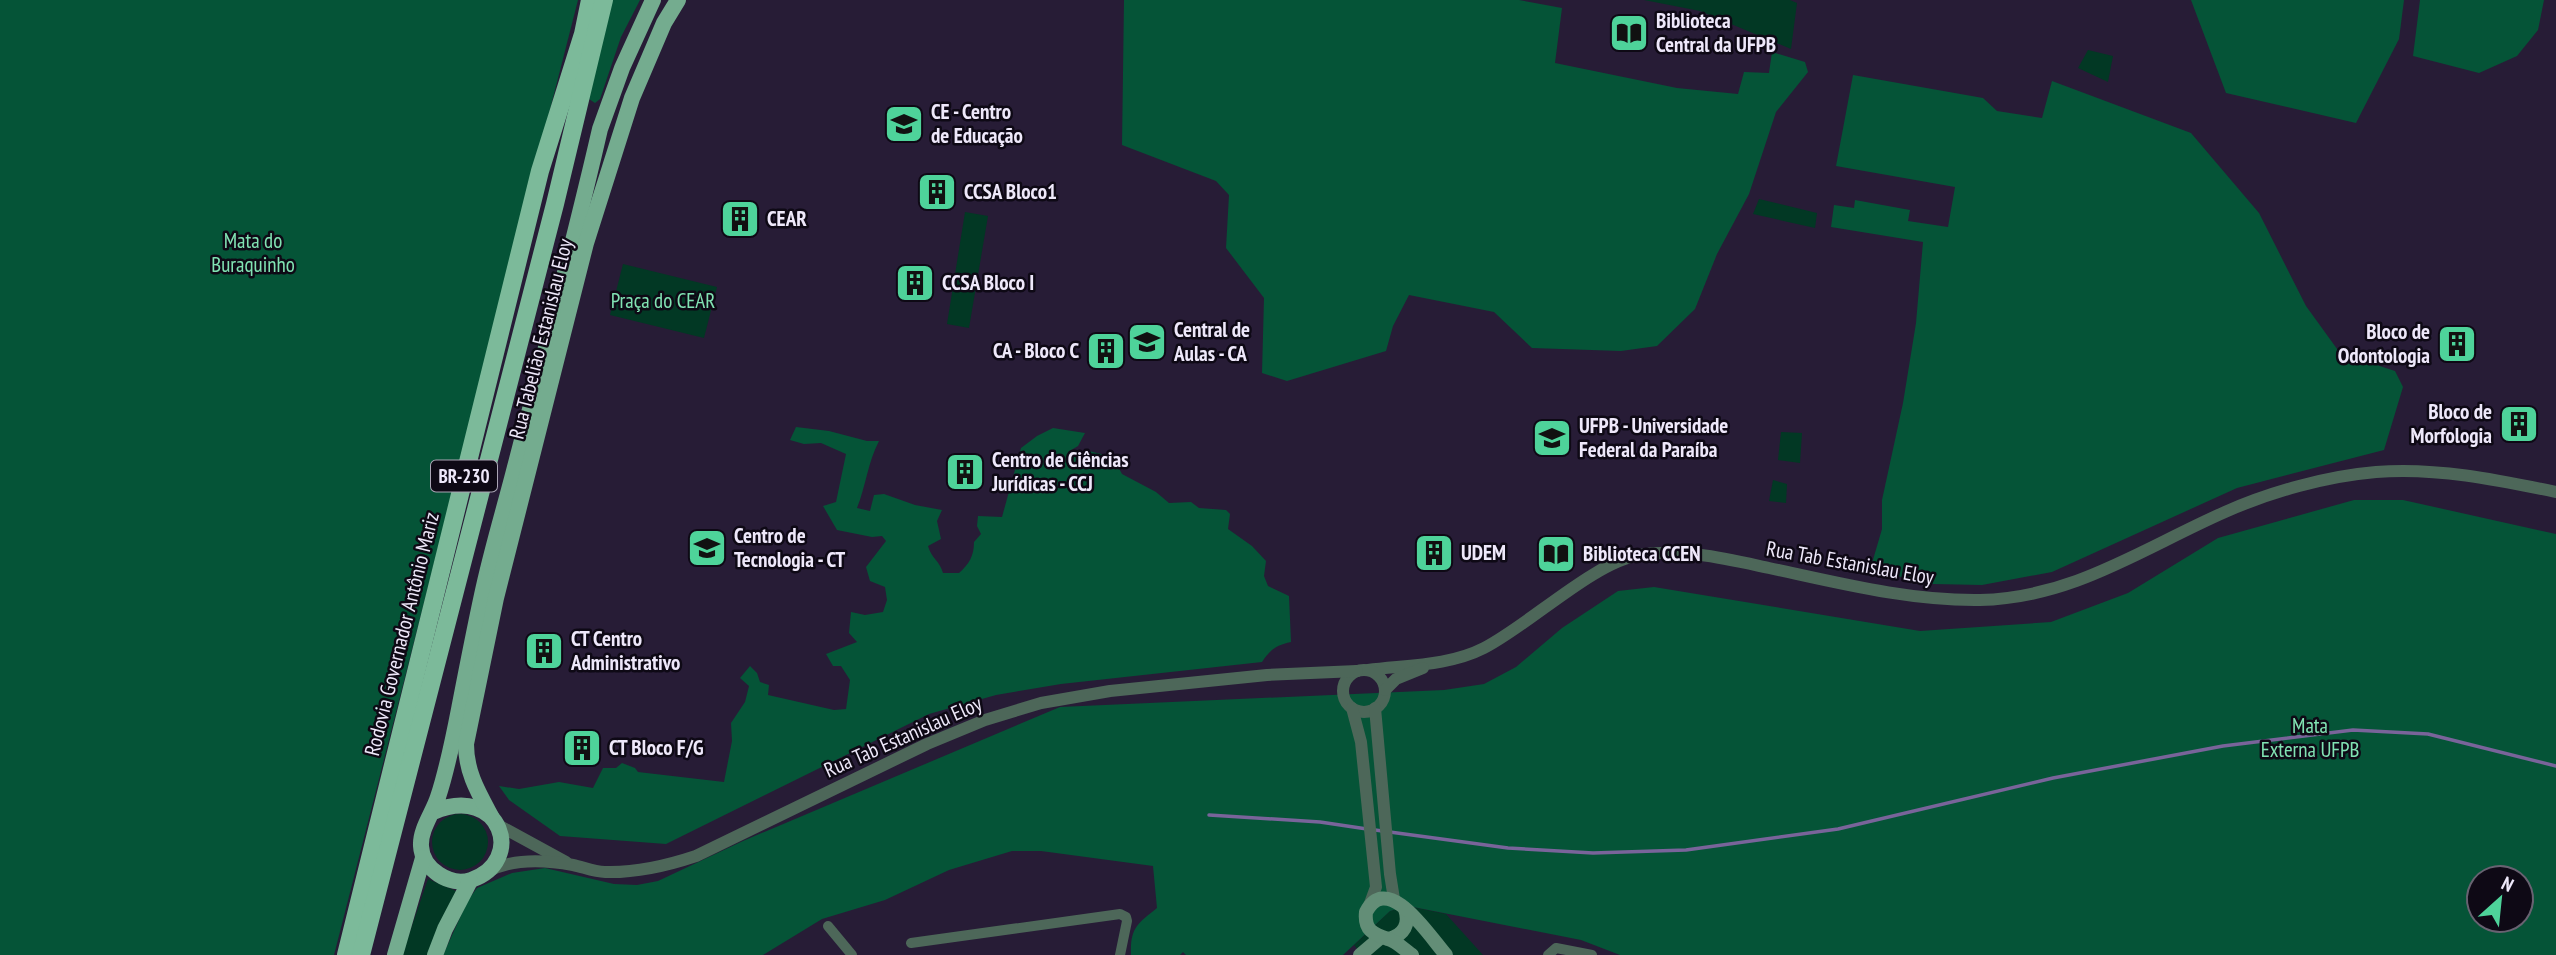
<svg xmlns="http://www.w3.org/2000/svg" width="2556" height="955" font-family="'PT Sans Narrow',sans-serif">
	<rect width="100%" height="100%" fill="#271c36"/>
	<g fill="#023824">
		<polygon points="1644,0 1790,0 1797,3 1791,49 1700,11"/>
		<polygon points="2088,50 2113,56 2108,82 2078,68"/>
		<polygon points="1759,199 1817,213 1815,228 1753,214"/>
		<polygon points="965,212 988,216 969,328 947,324"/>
		<polygon points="623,264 717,287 704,338 610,315"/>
		<polygon points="1781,432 1802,433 1800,463 1778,460"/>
		<polygon points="1773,480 1787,484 1786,503 1769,501"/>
		<circle cx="460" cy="842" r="28"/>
		<polygon points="428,879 456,891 433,939 429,955 402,955"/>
		<polygon points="1408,906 1446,914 1483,955 1362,955 1354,945 1390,911"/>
	</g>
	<g fill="#055437" fill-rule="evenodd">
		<polygon points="0,0 578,0 334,955 0,955"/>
		<polygon points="611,0 640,0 621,37 600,99 595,103 589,99"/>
		<polygon points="1124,0 1519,0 1562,8 1555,63 1677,88 1738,94 1744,72 1769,73 1772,52 1805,62 1808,72 1776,112 1749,194 1717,254 1695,309 1657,346 1621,351 1532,348 1494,312 1409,295 1393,326 1386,351 1287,381 1262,373 1264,298 1226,248 1229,195 1216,181 1122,145"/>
		<polygon points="2191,0 2404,0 2399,39 2356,123 2226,93"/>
		<polygon points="2420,0 2544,0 2538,30 2517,56 2479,73 2413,56"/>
		<polygon points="1853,75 1983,98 1997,111 2042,118 2052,81 2191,133 2259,213 2306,306 2340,353 2395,371 2403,387 2384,450 2237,488 2052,572 1982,585 1933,584 1870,570 1882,529 1882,500 1903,403 1916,323 1923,242 1831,227 1834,205 1854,208 1855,200 1910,210 1908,221 1948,227 1955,187 1836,166"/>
		<path d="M796,427L829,431L867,441H879C868,462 866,485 857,508L870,511L874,495L884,494L915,505L942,510L937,521L941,539L928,546C931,558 940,561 943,573H959C969,564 974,556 974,542L981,534L977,526L978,516L1002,517L1021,448L1037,436L1053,428L1085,433L1078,446L1068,452L1081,458L1089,451L1113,457L1122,474L1156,492L1169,503L1191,502L1199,508L1226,510L1230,514L1228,529L1252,546L1266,561L1264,576L1268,586L1289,596L1291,642C1276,645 1270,650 1262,662L1061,684L996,695L929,714L666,844L560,836L509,800L499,786L519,789L559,782L593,788L603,768H616L622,763L635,768L638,772L724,782L732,741L731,723L745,702L749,686L740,678L750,666L757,673L760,682L769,685L768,695L834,710L846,709L850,680L841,666H833L826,654L857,642L849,633L851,612L865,615L883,612L887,600L885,587L870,581L866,567L886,541L882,536L872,537L837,530L823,506L836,502L846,454L821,443L804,444L790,440Z"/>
		<path d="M2354,500H2403L2556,534V955H1620L1581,940L1408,906L1390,911L1343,955H1186L1183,952L1180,955H1131C1130,928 1137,924 1157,908L1153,866L1041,851H1012L949,870L885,900L822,919L763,955H443L468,900L477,888L512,873L545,868L614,884L637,885L658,881L743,841L1060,707L1444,690L1484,684L1516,667L1562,628L1618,591L1654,587L1920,631L2051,622L2128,593L2218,538ZM2479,878H2521V920H2479Z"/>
	</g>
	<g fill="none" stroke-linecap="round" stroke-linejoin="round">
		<g stroke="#79649a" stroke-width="3.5">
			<polyline points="1209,815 1320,822 1367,829"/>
			<polyline points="1375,830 1508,848 1593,853 1686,850 1838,829 2053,778 2223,746 2353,730 2428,734 2556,766"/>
		</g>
		<g stroke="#4d6759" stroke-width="10">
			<polyline points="828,926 852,955"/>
			<polyline points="911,943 1120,914 1126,917 1127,921 1120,955"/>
			<polyline points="1548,955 1556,948 1592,955"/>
		</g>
		<g stroke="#4d6759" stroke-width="12">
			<path d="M1368,670C1406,665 1449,666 1484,648C1529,625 1594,562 1639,555C1683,548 1727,559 1769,568C1839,583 1909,601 1980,600C2073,598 2143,548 2225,512C2270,492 2327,476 2376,472C2436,467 2498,480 2556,492"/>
			<circle cx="1364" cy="691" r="21"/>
			<polyline points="1385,690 1396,679 1423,668"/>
			<polyline points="1352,708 1361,742 1376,887 1369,906"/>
			<polyline points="1375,708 1390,874 1394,899"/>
			<polyline points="498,825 566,862"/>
			<path d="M487,872C512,858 545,860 573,865C583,867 594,872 605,872C636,873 666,866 696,856L927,744L985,720L1041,703L1110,691L1267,675L1357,671"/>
		</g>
		<g stroke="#638e77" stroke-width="14">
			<path d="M1389,939C1404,935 1410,924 1405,909"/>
			<polyline points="1360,955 1380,938"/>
			<path d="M1412,955C1405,950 1396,941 1388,939C1373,934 1364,930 1366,912C1388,870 1430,937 1446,955"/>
		</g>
		<g stroke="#74ac8f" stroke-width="16">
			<path d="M433,812C502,783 526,862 471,880C450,887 422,869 421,846C420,829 433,813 438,797C448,767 454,735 460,704C467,668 474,632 482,595C491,552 504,510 515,467C544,355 574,242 600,129L622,68L653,0"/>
			<path d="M491,816C478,792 466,772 466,744L496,598L586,243L632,98L664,23L678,0"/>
			<polyline points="395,955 423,858"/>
			<polyline points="435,955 445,929 470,881"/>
		</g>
		<g stroke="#7cba9a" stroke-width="18">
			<polyline points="346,955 540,171 583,34 590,0"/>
			<polyline points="361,955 555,204 604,0"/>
		</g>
	</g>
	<defs>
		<g id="library-square" transform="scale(2.0125)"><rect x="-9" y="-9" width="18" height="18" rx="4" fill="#4ed39a" stroke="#0e0915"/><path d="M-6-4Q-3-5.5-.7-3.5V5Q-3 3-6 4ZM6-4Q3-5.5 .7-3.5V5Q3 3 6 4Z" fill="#111"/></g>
		<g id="university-square" transform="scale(2.0125)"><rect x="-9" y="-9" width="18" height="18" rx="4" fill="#4ed39a" stroke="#0e0915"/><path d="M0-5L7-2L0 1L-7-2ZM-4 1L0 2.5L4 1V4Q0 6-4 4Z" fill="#111"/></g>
		<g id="building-square" transform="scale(2.0125)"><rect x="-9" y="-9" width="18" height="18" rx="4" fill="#4ed39a" stroke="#0e0915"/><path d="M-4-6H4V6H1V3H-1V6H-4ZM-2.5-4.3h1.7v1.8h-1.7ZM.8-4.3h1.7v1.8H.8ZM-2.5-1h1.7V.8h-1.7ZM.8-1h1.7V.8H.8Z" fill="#111"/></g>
	</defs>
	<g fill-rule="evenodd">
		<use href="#library-square" x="1629" y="33"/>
		<use href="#university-square" x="904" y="124"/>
		<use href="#building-square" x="937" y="192"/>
		<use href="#building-square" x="740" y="219"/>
		<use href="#building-square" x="915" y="283"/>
		<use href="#university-square" x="1147" y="342"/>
		<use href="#building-square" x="2457" y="344"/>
		<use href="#building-square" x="1106" y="351"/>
		<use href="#building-square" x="2519" y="424"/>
		<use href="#university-square" x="1552" y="438"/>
		<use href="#building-square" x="965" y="472"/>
		<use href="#university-square" x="707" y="548"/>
		<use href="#building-square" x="1434" y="553"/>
		<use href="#library-square" x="1556" y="554"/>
		<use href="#building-square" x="544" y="651"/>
		<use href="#building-square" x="582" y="748"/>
	</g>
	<g text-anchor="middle" stroke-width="5" stroke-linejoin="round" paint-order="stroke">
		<rect fill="#0e0915" stroke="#aba5b5" stroke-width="2" x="431" y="460.5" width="66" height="31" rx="5"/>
		<g font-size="19" font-weight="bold" fill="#eee8fa">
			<text x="464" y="483">BR-230</text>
		</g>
		<g font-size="21" font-weight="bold" fill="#eee8fa" stroke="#0e0915" text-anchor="start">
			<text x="1656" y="28">Biblioteca<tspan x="1656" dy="24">Central da UFPB</tspan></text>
			<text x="931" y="119">CE - Centro<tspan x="931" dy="24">de Educação</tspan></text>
			<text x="964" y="199">CCSA Bloco1</text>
			<text x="767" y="226">CEAR</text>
			<text x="942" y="290">CCSA Bloco I</text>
			<text x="1174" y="337">Central de<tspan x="1174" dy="24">Aulas - CA</tspan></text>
			<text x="2430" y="339" text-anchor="end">Bloco de<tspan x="2430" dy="24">Odontologia</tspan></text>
			<text x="1079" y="358" text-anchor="end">CA - Bloco C</text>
			<text x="2492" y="419" text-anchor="end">Bloco de<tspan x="2492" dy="24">Morfologia</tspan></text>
			<text x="1579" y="433">UFPB - Universidade<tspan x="1579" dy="24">Federal da Paraíba</tspan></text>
			<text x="992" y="467">Centro de Ciências<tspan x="992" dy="24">Jurídicas - CCJ</tspan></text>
			<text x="734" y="543">Centro de<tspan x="734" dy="24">Tecnologia - CT</tspan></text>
			<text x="1461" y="560">UDEM</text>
			<text x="1583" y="561">Biblioteca CCEN</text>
			<text x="571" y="646">CT Centro<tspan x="571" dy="24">Administrativo</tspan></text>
			<text x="609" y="755">CT Bloco F/G</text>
		</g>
		<g font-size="21" fill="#81e3b3" stroke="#0e0915">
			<text x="253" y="248">Mata do<tspan x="253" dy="24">Buraquinho</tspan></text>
			<text x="663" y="308">Praça do CEAR</text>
			<text x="2310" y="733">Mata<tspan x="2310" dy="24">Externa UFPB</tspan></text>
		</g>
		<g font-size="21" fill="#eee8fa" stroke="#0e0915">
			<text transform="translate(541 339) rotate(-76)" y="7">Rua Tabelião Estanislau Eloy</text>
			<text transform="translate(1850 563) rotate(10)" y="7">Rua Tab Estanislau Eloy</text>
			<text transform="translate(402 634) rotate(-76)" y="7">Rodovia Governador Antônio Mariz</text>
			<text transform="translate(903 737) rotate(-24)" y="7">Rua Tab Estanislau Eloy</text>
		</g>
	</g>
	<g transform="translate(2500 899) rotate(27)"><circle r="33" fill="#0e0915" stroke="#686271" stroke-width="2"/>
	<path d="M0-5L12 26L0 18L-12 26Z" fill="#4ed39a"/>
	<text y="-10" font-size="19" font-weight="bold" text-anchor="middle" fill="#eee8fa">N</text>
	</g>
</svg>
